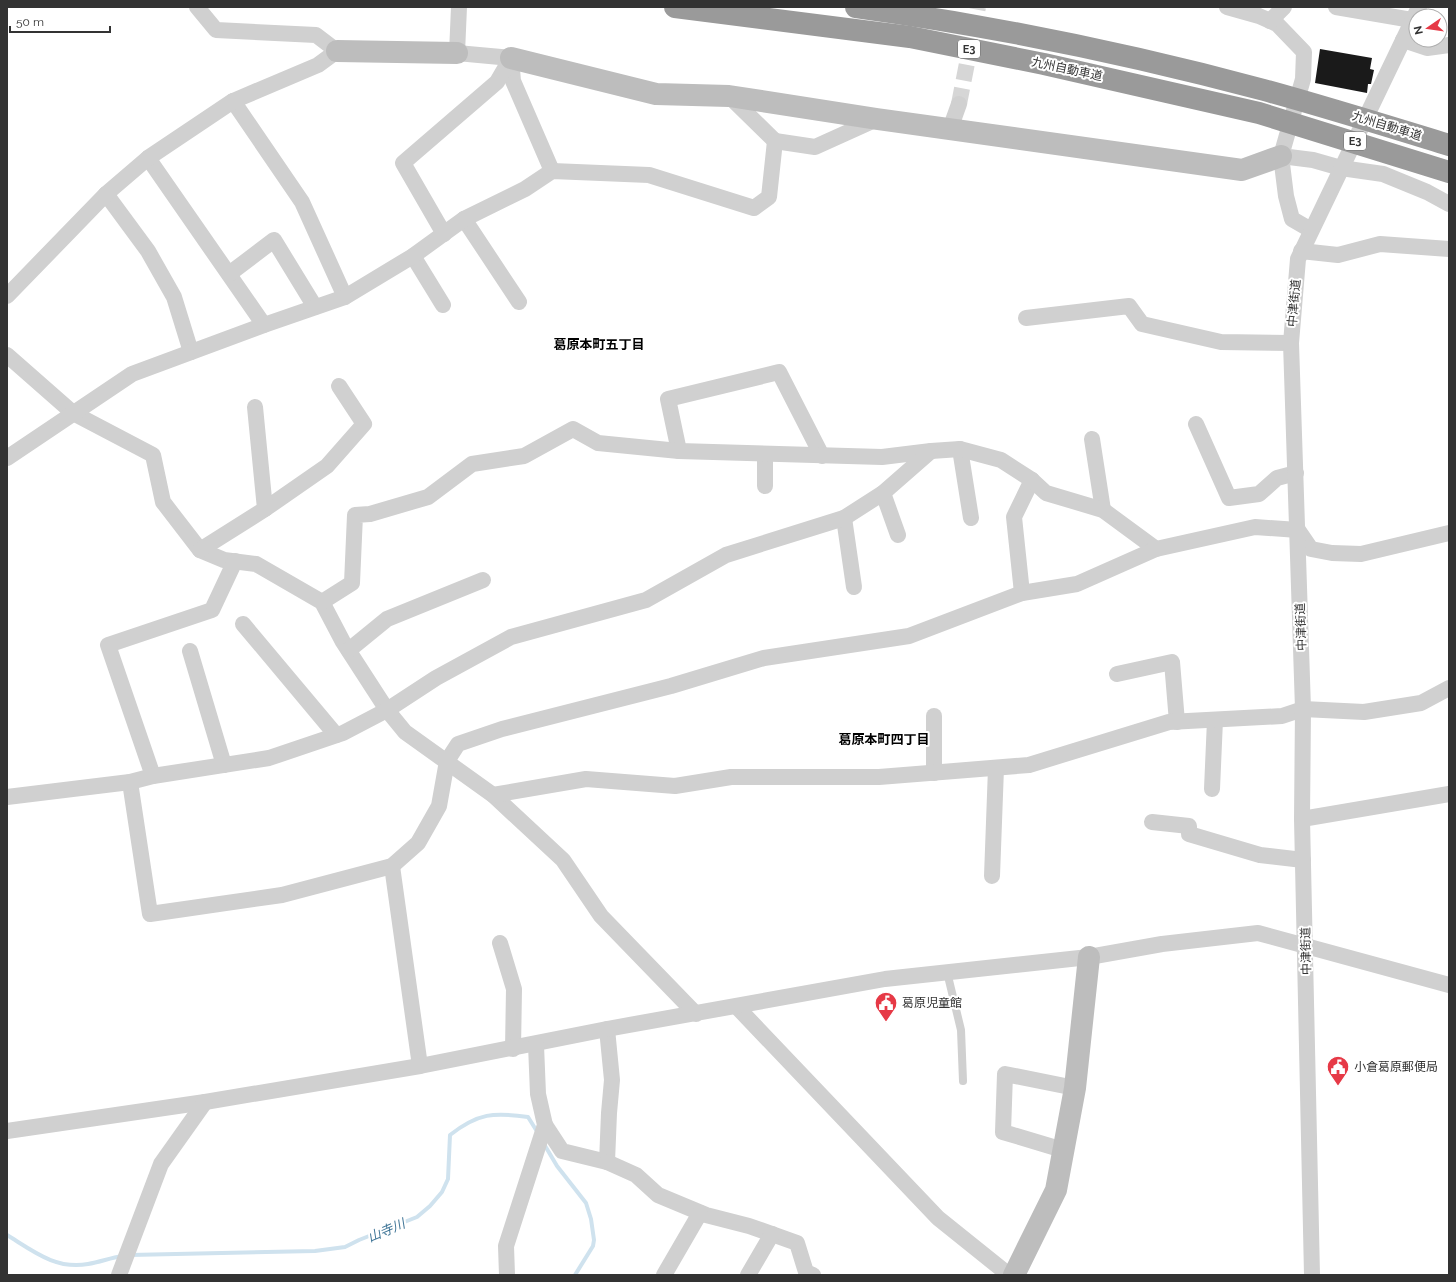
<svg xmlns="http://www.w3.org/2000/svg" width="1456" height="1282" font-family="Raleway,'Noto Sans JP',sans-serif">
	<rect width="100%" height="100%" fill="#fff"/>
	<g fill="none" stroke-linecap="round" stroke-linejoin="round">
		<g stroke="#cfe2ee" stroke-width="4">
			<polyline points="544,1144 557,1166 586,1203 591,1219 594,1240 593,1246 575,1275"/>
			<path d="M7,1235C33,1251 56,1270 88,1264C100,1262 110,1258 122,1256"/>
			<path d="M130,1255L315,1251L345,1247L359,1240L417,1217L430,1206L442,1192L448,1179L450,1135C478,1113 494,1112 528,1117L538,1133"/>
		</g>
	</g>
	<polygon fill="#1a1a1a" points="1320,49 1372,58 1370,69 1374,70 1371,84 1368,84 1367,93 1315,83"/>
	<g fill="none" stroke-linecap="round" stroke-linejoin="round">
		<polyline stroke="#d6d6d6" stroke-width="16" stroke-dasharray="16 8" stroke-linecap="butt" points="959,104 978,7"/>
		<polyline stroke="#d0d0d0" stroke-width="8" points="947,972 961,1030 963,1081"/>
		<g stroke="#d0d0d0" stroke-width="16">
			<polyline points="459,7 457,53 511,58"/>
			<polyline points="1227,7 1259,16 1277,24 1304,52 1303,79 1281,156 1286,196 1292,219 1311,230"/>
			<polyline points="1336,7 1412,20"/>
			<polyline points="1270,21 1284,7"/>
			<polyline points="1403,40 1427,48 1449,45"/>
			<polyline points="511,58 513,81 552,171"/>
			<polyline points="729,96 775,141"/>
			<polyline points="233,101 302,202 345,297"/>
			<polyline points="950,129 959,104"/>
			<polyline points="1281,156 1313,160 1341,168 1383,174 1427,192 1449,204"/>
			<polyline points="148,158 264,325"/>
			<polyline points="106,194 148,251 174,297 191,352"/>
			<polyline points="464,219 519,302"/>
			<polyline points="444,234 403,163 497,82 511,58"/>
			<polyline points="1301,251 1338,255 1380,244 1449,249"/>
			<polyline points="413,256 443,305"/>
			<polyline points="229,274 274,240 315,307"/>
			<polyline points="7,296 106,194 148,158 233,101 318,65 337,51 316,35 216,30 197,7"/>
			<polyline points="1026,318 1129,306 1142,324 1221,342 1291,343"/>
			<polyline points="7,355 73,413 153,455 163,502 200,550 224,560 256,564 322,602 343,642 387,710 405,732 493,795 563,860 601,916 696,1014"/>
			<polyline points="1196,424 1229,498 1259,494 1277,478 1296,473"/>
			<polyline points="1092,439 1103,510"/>
			<polyline points="960,449 971,518"/>
			<polyline points="679,451 668,399 779,372 822,456"/>
			<polyline points="765,455 765,486"/>
			<polyline points="7,458 132,374 264,325 345,297 413,256 464,219 525,189 552,171 649,175 754,208 769,197 775,141 815,147 877,119"/>
			<polyline points="883,493 898,535"/>
			<polyline points="265,509 327,466 364,424 339,386"/>
			<polyline points="844,518 854,587"/>
			<polyline points="200,550 265,509 255,407"/>
			<polyline points="1022,593 1014,517 1032,480"/>
			<polyline points="322,602 352,583 355,515 370,514 428,497 472,464 524,456 573,429 598,443 679,451 882,457 931,451 960,449 1001,460 1032,480 1046,493 1103,510 1156,549"/>
			<polyline points="243,624 336,735"/>
			<polyline points="349,650 387,619 483,580"/>
			<polyline points="190,651 224,765"/>
			<polyline points="1117,674 1172,662 1177,722"/>
			<polyline points="934,773 934,716"/>
			<polyline points="153,776 108,645 212,610 235,561"/>
			<polyline points="130,782 150,914 282,895 392,866 418,843 439,806 447,761 458,744 502,729 671,686 764,658 909,636 1022,593 1077,584 1156,549 1255,527 1298,530 1311,549 1332,553 1361,554 1449,533"/>
			<polyline points="1212,789 1215,720"/>
			<polyline points="493,795 586,779 675,786 731,777 879,777 1029,765 1169,722 1282,716 1303,709 1364,712 1421,703 1449,688"/>
			<polyline points="7,797 130,782 153,776 269,758 343,733 387,710 436,678 511,637 646,600 726,555 844,518 883,493 931,451"/>
			<polyline points="1302,819 1449,794"/>
			<polyline points="1152,822 1189,826 1189,834 1260,855 1303,860"/>
			<polyline points="392,866 420,1066"/>
			<polyline points="992,876 996,768"/>
			<polyline points="500,943 514,989 513,1049"/>
			<polyline points="737,1007 938,1218 1009,1275"/>
			<polyline points="545,1125 562,1151 607,1162 609,1113 612,1080 607,1029"/>
			<polyline points="7,1131 205,1102 420,1066 607,1029 885,979 1089,957 1162,944 1258,933 1449,985"/>
			<polyline points="1063,1150 1003,1132 1005,1074 1075,1088"/>
			<polyline points="607,1162 636,1175 658,1195 706,1215 749,1226 797,1243 806,1272 813,1275"/>
			<polyline points="119,1275 161,1164 205,1102"/>
			<polyline points="507,1275 506,1246 545,1125 538,1094 536,1045"/>
			<polyline points="664,1275 700,1213"/>
			<polyline points="748,1275 772,1234"/>
			<polyline points="1312,1275 1302,819 1303,709 1291,343 1298,259 1419,7"/>
		</g>
		<g stroke="#bdbdbd" stroke-width="22">
			<polyline points="337,51 457,53"/>
			<polyline points="511,58 656,94 729,96 877,119 1242,170 1281,156"/>
			<polyline points="1014,1275 1056,1190 1075,1088 1089,957"/>
		</g>
		<g stroke="#9a9a9a" stroke-width="22">
			<polyline points="675,7 910,37 1044,64 1259,113 1449,172"/>
			<path d="M856,7C993,26 1130,54 1264,90C1326,107 1387,126 1449,145"/>
		</g>
	</g>
	<defs>
		<g id="civic-pin" transform="scale(1.15)"><path d="M0 17L-7.5 6A9.5 9.5 0 1 1 7.5 6Z" fill="#e63946" stroke="#fff"/><path d="M-.6-6.5H3V-4.5H.6V-3L4-1V1h2V6H-6V1h2V-1L-.6-3ZM-1.2 2.5V6h2.4V2.5Z" fill="#fff"/></g>
	</defs>
	<g fill-rule="evenodd">
		<use href="#civic-pin" x="886" y="1003"/>
		<use href="#civic-pin" x="1338" y="1067"/>
	</g>
	<g text-anchor="middle" stroke-width="4" stroke-linejoin="round" paint-order="stroke">
		<g fill="#fff" stroke="#707070" stroke-width="1">
			<rect x="958" y="40" width="22" height="18" rx="3"/>
			<rect x="1344" y="132" width="22" height="18" rx="3"/>
		</g>
		<g font-size="11" font-weight="bold" fill="#333">
			<text x="969" y="53">E3</text>
			<text x="1355" y="145">E3</text>
		</g>
		<g font-size="12" fill="#333" stroke="#fff">
			<text transform="translate(1067 69) rotate(12)" y="4">九州自動車道</text>
			<text transform="translate(1387 126) rotate(17)" y="4">九州自動車道</text>
			<text transform="translate(1294 303) rotate(-85)" y="4">中津街道</text>
			<text transform="translate(1301 627) rotate(-92)" y="4">中津街道</text>
			<text transform="translate(1306 951) rotate(-91)" y="4">中津街道</text>
		</g>
		<g font-size="12" fill="#333" stroke="#fff" text-anchor="start">
			<text x="902" y="1007">葛原児童館</text>
			<text x="1354" y="1071">小倉葛原郵便局</text>
		</g>
		<g font-size="13" font-weight="bold" fill="#000" stroke="#fff">
			<text x="599" y="349">葛原本町五丁目</text>
			<text x="884" y="744">葛原本町四丁目</text>
		</g>
		<g font-size="13" font-style="italic" fill="#3f7597" stroke="#fff">
			<text transform="translate(386 1230) rotate(-23)" y="5">山寺川</text>
		</g>
	</g>
	<rect width="1456" height="1282" fill="none" stroke="#333333" stroke-width="16"/>
	<g transform="translate(1428 28) rotate(257)"><circle r="19" fill="#ffffff" stroke="#adadad"/>
	<path d="M0-3L7 15L0 10L-7 15Z" fill="#e63946"/>
	<text y="-6" font-size="11" font-weight="bold" text-anchor="middle" fill="#333333">N</text>
	</g>
	<path d="M10 26v6h100v-6" fill="none" stroke="#333333" stroke-width="2"/>
	<text x="16" y="26" font-size="12" fill="#333333" stroke="#ffffff" stroke-width="3" paint-order="stroke">50 m</text>
</svg>
